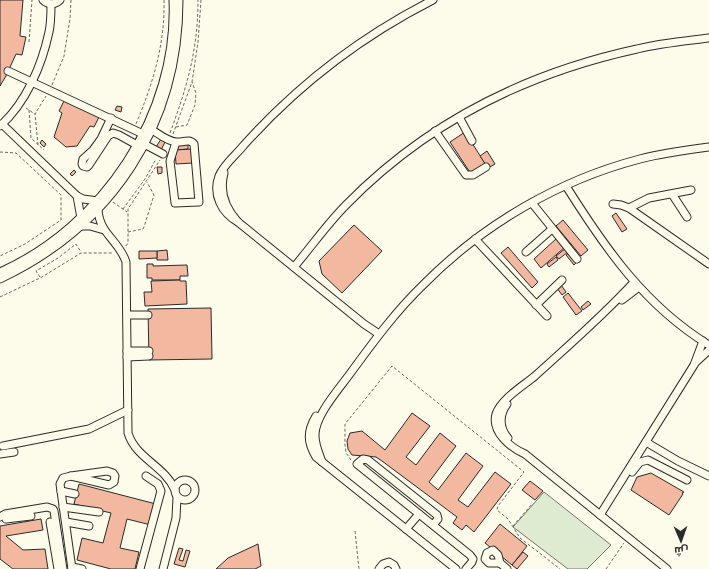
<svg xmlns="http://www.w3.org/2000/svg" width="709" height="569" font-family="Georgia,Cairo,serif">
	<rect width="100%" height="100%" fill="#fdfbea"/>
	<polygon fill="#deebd1" stroke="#74746e" points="544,492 611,545 587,569 568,569 513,527"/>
	<g fill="#f2b8a0" stroke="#2b2b2b">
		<polygon points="0,0 23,0 20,36 26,37 22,55 16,54 6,76 0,86"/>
		<polygon points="64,101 99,117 94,127 90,126 77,146 66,147 54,137 62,113 59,111"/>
		<polygon points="117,106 122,107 121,112 115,110"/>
		<polygon points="465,132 486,165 471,174 450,142"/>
		<polygon points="161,139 165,142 161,150 156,147"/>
		<polygon points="42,140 46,144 44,147 40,143"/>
		<polygon points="188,144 188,149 176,150 176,145"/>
		<polygon points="193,149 193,163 176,164 175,150"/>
		<polygon points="487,151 495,164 488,168 480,156"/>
		<polygon points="157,167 162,167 162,173 158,174"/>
		<polygon points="74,170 76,172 72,176 70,174"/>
		<polygon points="616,213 627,229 622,232 612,216"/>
		<polygon points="563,220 588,250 581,256 556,226"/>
		<polygon points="354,225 382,251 342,293 322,274 319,261"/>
		<polygon points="557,238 565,247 541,268 534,259"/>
		<polygon points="508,247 538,282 532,288 501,253"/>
		<polygon points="566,248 569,251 559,259 556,256"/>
		<polygon points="167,250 168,260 157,260 157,251"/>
		<polygon points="139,251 157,251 157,258 139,259"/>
		<polygon points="569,253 576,263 574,265 566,255"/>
		<polygon points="556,257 558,260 549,267 547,264"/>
		<polygon points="147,264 153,264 153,266 187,265 188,276 180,276 180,280 152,280 152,278 147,278"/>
		<polygon points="180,280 180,281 186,281 187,304 145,306 144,292 152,292 151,281"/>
		<polygon points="561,285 566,292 562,295 557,288"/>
		<polygon points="568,293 582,311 576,315 563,297"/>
		<polygon points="588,301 591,304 583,310 581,307"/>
		<polygon points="211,308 212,359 149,360 148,309"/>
		<polygon points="412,413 430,426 406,457 416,465 440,433 456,446 429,482 438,490 466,453 483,466 458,500 468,507 495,472 511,484 474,532 466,525 462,530 453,523 457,517 382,461 376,457 352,455 348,449 347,441 350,433 362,431 385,450"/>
		<polygon points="651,473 684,492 682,493 683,494 669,515 631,490 637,477"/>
		<polygon points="530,481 543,491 535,500 522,490"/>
		<polygon points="79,484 156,504 151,525 127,519 120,548 139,552 135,569 111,569 77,560 82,538 103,543 111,513 74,504"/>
		<polygon points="41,519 43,530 6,536 23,550 45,549 48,569 13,569 0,559 0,526"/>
		<polygon points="500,524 527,546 512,565 485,543"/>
		<polygon points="258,544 261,566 255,569 216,569 228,558"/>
		<polygon points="179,548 183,549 179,560 183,561 186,550 190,551 185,567 174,564"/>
		<polygon points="523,552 528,556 517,569 512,565"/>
	</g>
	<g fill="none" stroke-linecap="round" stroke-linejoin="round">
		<g stroke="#2b2b2b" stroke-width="9">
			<g id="minor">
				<path d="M43,0C48,5 55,5 60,0"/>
				<polyline points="8,71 143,134"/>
				<polyline points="459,117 472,141"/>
				<polyline points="111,118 101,139 93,150 83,159 82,164 83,166 87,167 89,165 108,136 113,133 119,135 137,145"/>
				<polyline points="2,124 77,196 83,199 98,201"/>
				<path d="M0,126C26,103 42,65 49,32C51,23 51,13 51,4"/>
				<path d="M152,130C159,134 167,141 176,142C183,143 189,138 194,144L199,202L175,203L170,161L176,142"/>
				<polyline points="435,131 466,175 473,175 486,167"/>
				<polyline points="144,144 163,154"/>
				<path d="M224,173C219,192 226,209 238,222L364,324L379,334"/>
				<path d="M566,186C605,248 645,306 709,345"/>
				<polyline points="672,194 687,217"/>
				<polyline points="77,196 81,218"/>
				<polyline points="532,203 577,259"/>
				<polyline points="613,204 621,205 629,208 709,264"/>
				<polyline points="629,208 649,198 691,190"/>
				<path d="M98,210C100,235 119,240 126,262L128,433C136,459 164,465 175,490"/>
				<path d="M238,222C222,213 212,195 219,176C224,164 236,155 244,145C297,86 362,36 433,0"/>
				<polyline points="82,226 90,226 104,230"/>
				<polyline points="475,239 547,316"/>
				<polyline points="526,252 552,229"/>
				<path d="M294,267C312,246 327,224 346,205C426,123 527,73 637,49C661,43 685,41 709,38"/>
				<path d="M0,272C103,226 178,114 173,0"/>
				<path d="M0,279C112,226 179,125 179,0"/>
				<path d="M634,282C603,316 569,345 535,376C523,386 501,399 496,414C491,432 511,448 525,454L667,569"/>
				<polyline points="622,300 639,287"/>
				<polyline points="536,305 562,280"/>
				<polyline points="127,315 148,315"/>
				<polyline points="127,351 149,351"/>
				<polyline points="127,357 149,356"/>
				<polyline points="695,363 709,350"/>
				<path d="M507,404C499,415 499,428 508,438"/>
				<path d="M316,416C307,431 307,442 316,457L456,569"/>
				<polyline points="646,442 678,461 709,476"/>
				<polyline points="3,446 89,429 128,410"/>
				<polyline points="0,454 14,452"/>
				<path d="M322,462C319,453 315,445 315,436C314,416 340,388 352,371C374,341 396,311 423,285C482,225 559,180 640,159C663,153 686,150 709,147"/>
				<polygon points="107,471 113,473 115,476 114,482 109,485 71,476"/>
				<polyline points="632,472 640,462 648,460 687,480"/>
				<polyline points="71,476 63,478 60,484 72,569"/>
				<circle cx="185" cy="490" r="10"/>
				<polyline points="61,491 75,494"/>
				<polyline points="63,507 99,512"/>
				<polyline points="600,515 694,365 703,341"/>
				<polyline points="0,517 5,514 47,507 53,509 54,511 63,569"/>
				<polyline points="6,519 31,516"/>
				<polyline points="50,522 58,569"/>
				<polyline points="66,522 89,526"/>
				<polyline points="433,525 438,519 437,515 368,460 363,459 357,464 470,555 473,559 472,562 466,569"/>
				<polyline points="406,529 419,514"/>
				<polygon points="493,550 498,555 500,563 489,563 485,559 487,553"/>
				<polyline points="500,563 507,569"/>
				<polyline points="72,567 82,569"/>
				<polyline points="140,569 161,491 158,484 146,476"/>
				<polyline points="163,569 176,518 177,497"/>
				<polyline points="379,569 383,564 389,562 394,565 396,569"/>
			</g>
		</g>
		<g stroke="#6a6964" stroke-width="1" stroke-dasharray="3 2" stroke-linecap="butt">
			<polyline points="29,42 32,0"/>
			<polyline points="52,85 64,56 70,19 71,0"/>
			<polyline points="26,108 35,114"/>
			<polyline points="29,110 31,138 44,150"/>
			<path d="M136,124C153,83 165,45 164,0"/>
			<polyline points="176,127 187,125 195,105 196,93 192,82"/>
			<path d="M170,133C187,87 198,50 198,0"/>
			<polyline points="173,134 192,82 198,42 201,0"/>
			<polyline points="38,145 35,114 46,96"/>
			<polyline points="0,152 16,153 61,195 61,220 25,244 0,256"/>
			<polyline points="113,202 127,212"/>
			<polyline points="123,209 145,179 156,159"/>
			<polyline points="128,232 143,229 144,227 154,195 147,182"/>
			<polyline points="126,246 128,243 128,209 160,160"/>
			<polyline points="40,277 36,271 58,258 76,244 81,252"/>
			<polyline points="0,297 42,277 81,253 113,253"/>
			<polyline points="351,460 346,453 345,445 345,424 392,366 524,472 498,506 497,510 508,519 520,538 560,569"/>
			<polyline points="513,526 532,504"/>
			<polyline points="355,531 359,569"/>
			<polyline points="606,569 624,543"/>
		</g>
		<use href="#minor" stroke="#fdfbea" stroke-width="7"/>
	</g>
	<g transform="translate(681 541) rotate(178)" stroke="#fdfbea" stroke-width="3" paint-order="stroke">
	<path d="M0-3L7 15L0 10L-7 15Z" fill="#2b2b2b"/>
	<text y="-6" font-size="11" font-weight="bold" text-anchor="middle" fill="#2b2b2b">ش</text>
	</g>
</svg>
